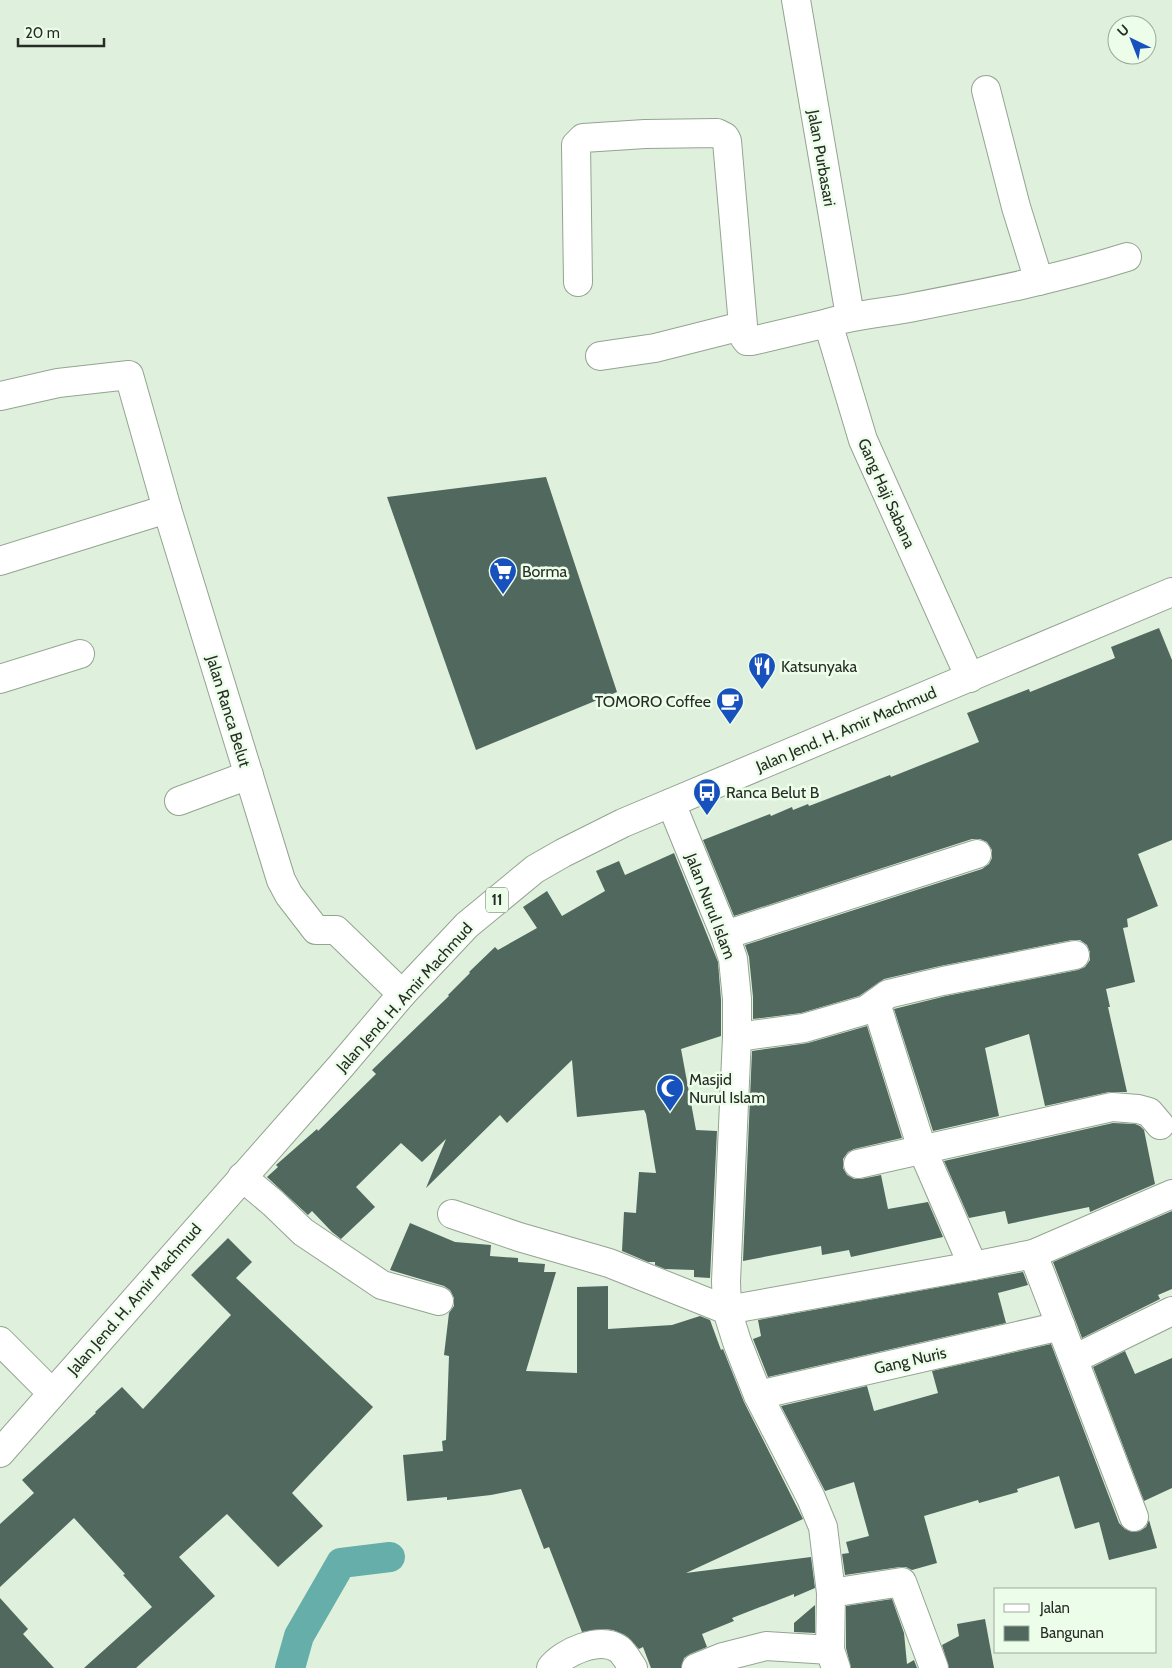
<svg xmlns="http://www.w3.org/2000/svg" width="1172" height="1668" font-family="Cabin,sans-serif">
	<rect width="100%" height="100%" fill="#dff1dd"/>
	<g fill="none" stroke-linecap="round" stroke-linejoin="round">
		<polyline stroke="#66aea9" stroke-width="30" points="290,1668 299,1636 341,1563 390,1557"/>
	</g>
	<g fill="#50685e">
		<polygon points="546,477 617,692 476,750 387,497"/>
		<polygon points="1159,628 1172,660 1172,840 1138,854 1158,906 1127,919 1128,927 1123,928 1135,982 1106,989 1110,1007 1108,1007 1127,1092 1109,1092 1045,1106 1029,1034 985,1048 999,1116 933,1131 894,1009 946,996 1078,970 1085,967 1090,960 1090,952 1087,945 1080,940 1072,940 940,966 884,979 859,996 801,1013 753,1019 753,997 749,957 745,945 982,869 989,864 992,858 992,850 987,842 980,839 972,839 734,916 703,840 770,814 771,816 792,807 793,810 808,804 809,806 890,775 891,777 979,742 967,713 1029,689 1030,692 1115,658 1111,647"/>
		<polygon points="674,853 718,962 721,1000 721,1036 681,1049 696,1130 717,1131 710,1278 694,1277 694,1270 665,1269 655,1265 655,1262 648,1262 622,1251 624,1212 636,1213 639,1172 656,1173 646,1114 644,1110 577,1117 572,1060 507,1123 500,1115 426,1188 446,1139 422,1162 401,1143 356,1187 375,1207 341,1239 332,1232 312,1211 308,1215 267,1177 278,1167 276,1165 317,1129 318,1131 376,1074 372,1070 449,996 448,995 470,973 469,972 495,947 498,950 537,928 523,907 547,891 562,916 605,891 596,871 619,861 625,875"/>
		<polygon points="867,1026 902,1138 854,1149 848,1152 843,1159 843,1168 847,1175 854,1179 861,1179 881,1175 888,1209 928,1202 943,1237 851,1257 849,1250 822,1255 821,1246 743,1261 752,1051 808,1043"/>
		<polygon points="1113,1123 1135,1124 1140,1126 1144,1130 1155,1184 1090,1212 1089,1207 1008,1224 1005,1211 969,1218 944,1161"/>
		<polygon points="1172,1211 1172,1289 1158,1295 1160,1299 1082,1338 1053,1262"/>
		<polygon points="410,1223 455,1242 491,1245 490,1256 518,1258 518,1262 545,1264 544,1272 556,1272 526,1371 577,1373 577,1287 608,1286 608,1329 672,1325 700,1316 710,1320 721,1350 723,1349 744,1402 803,1519 686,1573 811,1557 815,1588 794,1597 794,1594 732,1618 734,1621 702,1634 707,1647 690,1654 684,1658 681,1668 651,1668 643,1647 639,1649 625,1635 613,1630 604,1629 582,1632 549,1547 544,1549 521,1489 491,1495 447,1500 447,1497 407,1501 403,1455 443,1451 442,1441 446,1440 449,1356 444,1355 449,1313 454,1306 454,1298 450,1290 444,1286 390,1270"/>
		<polygon points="228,1238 252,1262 236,1278 373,1407 292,1493 323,1526 278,1567 227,1514 179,1557 215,1596 136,1668 84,1668 152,1607 123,1575 125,1574 74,1518 0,1587 0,1524 34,1493 22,1480 96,1413 95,1412 122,1387 143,1409 231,1315 191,1275"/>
		<polygon points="1023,1272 1028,1285 998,1293 1006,1323 768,1377 753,1339 761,1336 758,1320"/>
		<polygon points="1051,1344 1119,1523 1125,1529 1132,1532 1140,1531 1146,1527 1149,1520 1157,1548 1109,1560 1099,1522 1075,1529 1059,1476 1017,1489 1018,1492 979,1503 978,1500 924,1516 937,1563 912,1570 906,1567 900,1567 845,1575 842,1554 849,1553 846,1542 869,1536 854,1482 825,1491 781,1406 867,1386 874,1411 938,1393 932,1371"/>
		<polygon points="1125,1351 1135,1374 1172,1358 1172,1488 1144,1501 1093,1367"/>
		<polygon points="0,1598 28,1629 23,1634 54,1668 0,1668"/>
		<polygon points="892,1599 904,1633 907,1664 914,1660 917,1668 851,1668 846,1648 846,1606"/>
		<polygon points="815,1605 815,1633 794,1632 794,1623"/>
		<polygon points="985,1619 994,1668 949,1668 942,1645 959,1636 957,1624"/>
	</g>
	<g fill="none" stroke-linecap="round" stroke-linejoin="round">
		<g stroke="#93a491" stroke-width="30">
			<g id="street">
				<polyline points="796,0 850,316"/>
				<polyline points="986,90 1016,207 1039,281"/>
				<polyline points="578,282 576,145 583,138 645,134 717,133 725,137 727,141 744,337 747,341 752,341 828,323"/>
				<polyline points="600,356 655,348 742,326"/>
				<polyline points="0,396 58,383 129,375 167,509 281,880 289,895 316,930 336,930 402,994"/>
				<polyline points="0,561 167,509"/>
				<path d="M970,678L863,440L828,323C856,314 885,313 914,307C986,293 1057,279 1127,257"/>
				<polyline points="0,679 80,654"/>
				<polyline points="179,801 249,775"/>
				<polyline points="671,803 725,935 733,959 737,999 737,1037 726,1281 727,1310 737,1342 758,1395 811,1498 823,1527 831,1593 830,1650 836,1668"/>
				<polyline points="725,935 977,854"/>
				<polyline points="876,1003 922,1149 973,1266"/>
				<polyline points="737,1037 804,1028 866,1010 888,994 943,981 1075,955"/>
				<polyline points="858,1164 1112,1107 1138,1109 1149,1112 1160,1125"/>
				<polyline points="242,1177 273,1203 303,1232 382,1285 439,1301"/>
				<polyline points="452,1214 519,1237 609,1263 727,1310 973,1266 1033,1254 1172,1194"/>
				<polyline points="1033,1254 1134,1517"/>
				<polyline points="0,1341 52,1393"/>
				<polyline points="1074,1359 1172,1311"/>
				<polyline points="758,1395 1061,1326"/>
				<polyline points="831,1593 902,1582 934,1668"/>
				<path d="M551,1668C563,1652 600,1636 619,1649C624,1653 629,1662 633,1668"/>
				<polyline points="696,1668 723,1657 766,1646 830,1650"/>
			</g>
		</g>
		<g stroke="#93a491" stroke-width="30">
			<polyline id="highway" points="0,1453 341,1066 402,994 467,925 535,869 563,853 623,823 1172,592"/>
		</g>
		<use href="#street" stroke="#fff" stroke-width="28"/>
		<use href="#highway" stroke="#fff" stroke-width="28"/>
	</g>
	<defs>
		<g id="supermarket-pin" transform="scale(1.4375)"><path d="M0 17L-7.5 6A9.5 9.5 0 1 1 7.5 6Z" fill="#1751bd" stroke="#ecfeea"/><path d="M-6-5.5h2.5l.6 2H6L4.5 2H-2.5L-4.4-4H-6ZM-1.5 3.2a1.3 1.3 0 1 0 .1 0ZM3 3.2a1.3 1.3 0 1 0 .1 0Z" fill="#fff"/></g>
		<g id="restaurant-pin" transform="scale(1.4375)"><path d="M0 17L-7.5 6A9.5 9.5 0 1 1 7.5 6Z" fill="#1751bd" stroke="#ecfeea"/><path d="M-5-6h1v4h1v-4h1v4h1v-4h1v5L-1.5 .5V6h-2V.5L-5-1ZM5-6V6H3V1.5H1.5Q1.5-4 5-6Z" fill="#fff"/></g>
		<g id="cafe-pin" transform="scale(1.4375)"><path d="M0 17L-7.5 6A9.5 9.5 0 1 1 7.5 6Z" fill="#1751bd" stroke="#ecfeea"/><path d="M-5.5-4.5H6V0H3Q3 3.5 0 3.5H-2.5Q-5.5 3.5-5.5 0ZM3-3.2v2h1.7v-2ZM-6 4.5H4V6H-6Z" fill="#fff"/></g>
		<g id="bus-pin" transform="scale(1.4375)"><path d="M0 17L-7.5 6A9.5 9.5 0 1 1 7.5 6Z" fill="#1751bd" stroke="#ecfeea"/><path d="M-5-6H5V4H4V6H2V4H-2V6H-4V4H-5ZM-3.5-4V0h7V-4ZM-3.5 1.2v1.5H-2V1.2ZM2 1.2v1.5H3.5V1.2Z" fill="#fff"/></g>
		<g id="mosque-pin" transform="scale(1.4375)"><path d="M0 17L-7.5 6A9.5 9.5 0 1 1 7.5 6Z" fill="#1751bd" stroke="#ecfeea"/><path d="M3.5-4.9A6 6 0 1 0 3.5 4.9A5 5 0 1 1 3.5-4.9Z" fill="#fff"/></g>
	</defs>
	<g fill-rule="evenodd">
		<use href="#supermarket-pin" x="503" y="571"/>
		<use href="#restaurant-pin" x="762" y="666"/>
		<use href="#cafe-pin" x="730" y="701"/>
		<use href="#bus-pin" x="707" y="792"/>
		<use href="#mosque-pin" x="670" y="1088"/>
	</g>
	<g text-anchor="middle" stroke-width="5" stroke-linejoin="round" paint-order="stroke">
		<rect fill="#ecfeea" stroke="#626c61" stroke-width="1" x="486" y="887.5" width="22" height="25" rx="4"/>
		<g font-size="15" font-weight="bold" fill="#272d26">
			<text x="497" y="905">11</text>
		</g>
		<g font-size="16" fill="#272d26" stroke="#ecfeea">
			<text transform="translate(822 158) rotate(80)" y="6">Jalan Purbasari</text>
			<text transform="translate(887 493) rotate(66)" y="6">Gang Haji Sabana</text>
			<text transform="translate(229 711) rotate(73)" y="6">Jalan Ranca Belut</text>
			<text transform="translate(846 729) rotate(-23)" y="6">Jalan Jend. H. Amir Machmud</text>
			<text transform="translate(711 906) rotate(69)" y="6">Jalan Nurul Islam</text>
			<text transform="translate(404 997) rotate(-48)" y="6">Jalan Jend. H. Amir Machmud</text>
			<text transform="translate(134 1299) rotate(-49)" y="6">Jalan Jend. H. Amir Machmud</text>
			<text transform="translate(910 1360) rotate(-13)" y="6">Gang Nuris</text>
		</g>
		<g font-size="16" fill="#272d26" stroke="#ecfeea" text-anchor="start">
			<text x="522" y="577">Borma</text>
			<text x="781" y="672">Katsunyaka</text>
			<text x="711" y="707" text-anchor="end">TOMORO Coffee</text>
			<text x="726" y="798">Ranca Belut B</text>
			<text x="689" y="1085">Masjid<tspan x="689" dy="18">Nurul Islam</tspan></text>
		</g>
	</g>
	<rect x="994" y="1588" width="162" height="65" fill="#ecfeea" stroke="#9daa9c"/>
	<rect x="1004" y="1604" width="25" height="8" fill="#ffffff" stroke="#9daa9c"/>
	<text x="1040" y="1613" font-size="15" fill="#272d26">Jalan</text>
	<rect x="1004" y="1626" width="25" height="15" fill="#50685e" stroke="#9daa9c"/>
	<text x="1040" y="1638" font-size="15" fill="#272d26">Bangunan</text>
	<g transform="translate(1132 40) rotate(317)"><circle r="24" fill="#ecfeea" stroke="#9daa9c"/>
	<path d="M0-4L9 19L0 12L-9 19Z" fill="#1751bd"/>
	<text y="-8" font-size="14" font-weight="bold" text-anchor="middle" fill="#272d26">U</text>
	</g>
	<path d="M18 38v8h86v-8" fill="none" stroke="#272d26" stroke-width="2.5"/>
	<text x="25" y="38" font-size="15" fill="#272d26" stroke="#ecfeea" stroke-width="4" paint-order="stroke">20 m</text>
</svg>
